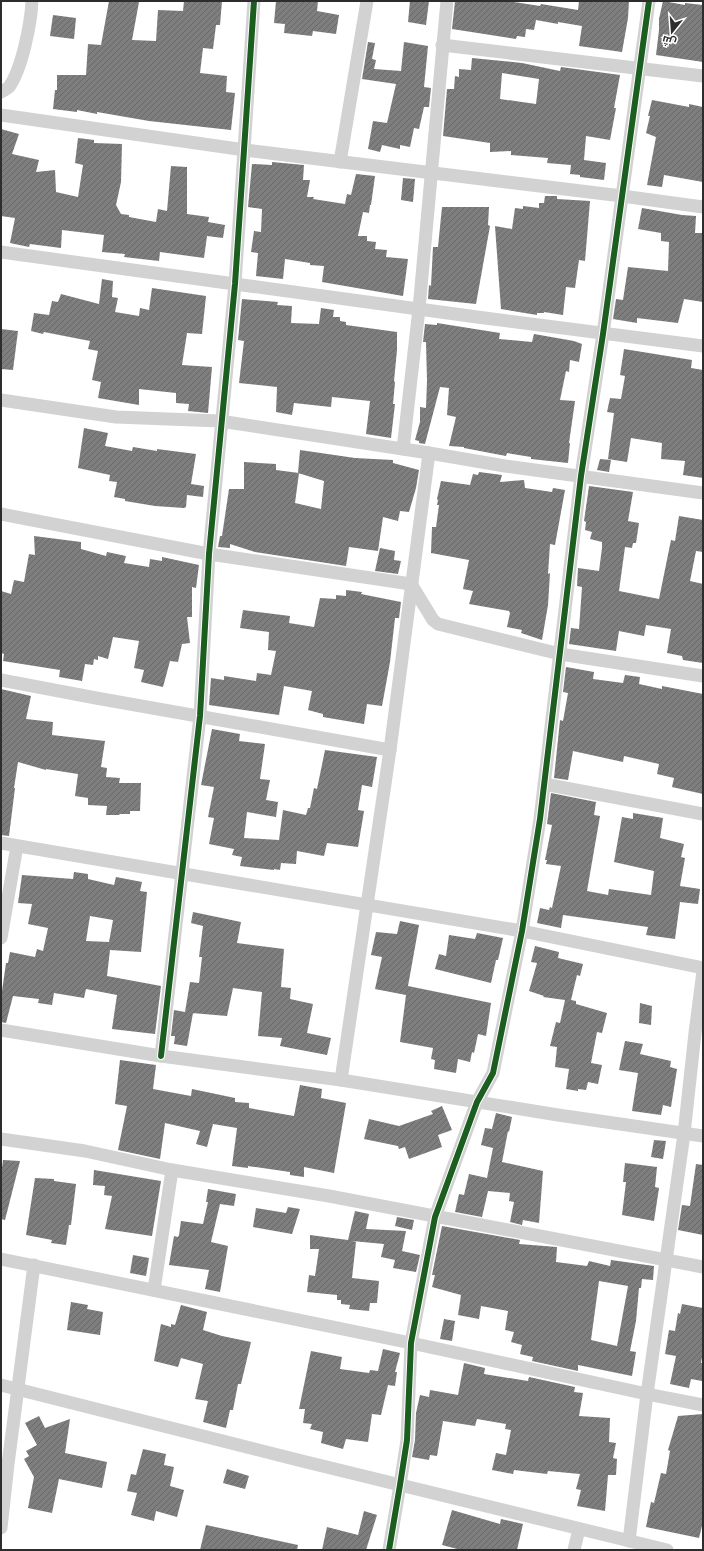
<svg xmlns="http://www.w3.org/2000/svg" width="704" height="1551" font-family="Raleway,Cairo,sans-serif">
	<defs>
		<pattern id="building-hatch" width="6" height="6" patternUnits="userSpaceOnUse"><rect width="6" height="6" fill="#7e7e7e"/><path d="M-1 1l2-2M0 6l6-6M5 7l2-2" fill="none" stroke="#686868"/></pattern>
	</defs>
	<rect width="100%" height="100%" fill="#fff"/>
	<g fill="url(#building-hatch)" fill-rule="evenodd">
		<polygon points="109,1 139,2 132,40 156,41 158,10 183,11 184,1 222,1 220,25 216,25 213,49 203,48 200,73 227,76 226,92 235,93 231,130 149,121 97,112 97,114 77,110 77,112 53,109 55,90 57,90 57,75 86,75 88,44 101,45"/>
		<polygon points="276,1 318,1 317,11 339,15 336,34 313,31 312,36 284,33 285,24 274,23"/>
		<polygon points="410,1 429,1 426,25 408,22"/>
		<polygon points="455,1 514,1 514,2 540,6 541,4 578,10 579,1 629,1 628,18 622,52 579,46 582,26 558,22 558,24 536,20 534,30 526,29 525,37 517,36 516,39 452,29"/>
		<polygon points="663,1 685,5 685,3 703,5 703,62 656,55 659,30 659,19"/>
		<polygon points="53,15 76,18 74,39 50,36"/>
		<polygon points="368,42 375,43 372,59 376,60 374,69 401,71 404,42 428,46 424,87 431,88 429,107 424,107 419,129 414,128 410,147 400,145 400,149 382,145 380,152 368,149 373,121 387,123 396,84 362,79"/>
		<path d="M472,58L522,63L560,71L561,67L620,75L614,108H616L610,140L586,136L584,160L606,163L604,180L580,177V175L570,174L571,165L547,163L548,158L511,155V151L490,152V143L443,136L447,89H454L455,76L459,77V69L471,70ZM502,73L539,79L536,104L500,99Z"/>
		<polygon points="652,100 689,107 689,104 703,107 703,182 664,175 662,187 647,185 656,137 646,133 650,116 648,116"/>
		<polygon points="1,129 19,134 12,154 39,160 36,172 55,170 56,192 78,197 83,165 75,163 78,138 94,140 94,143 122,144 121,182 116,205 121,214 129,215 129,217 156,222 158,209 167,211 171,166 187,167 187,214 209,217 208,222 225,225 223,238 207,236 204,258 160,252 159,261 124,257 125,254 102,252 104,235 62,230 61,248 30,244 29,247 10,243 15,218 1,216"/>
		<polygon points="272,162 304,165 303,180 310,180 307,197 314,197 313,199 345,204 347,194 351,195 356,174 375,176 371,205 370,205 369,213 363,212 358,236 367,236 367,241 376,242 375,249 387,250 386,257 408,259 403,296 322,282 324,266 310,265 310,263 285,259 283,279 256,276 258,253 251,252 254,231 261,232 262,209 248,207 252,164 272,165"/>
		<polygon points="403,178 415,179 413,202 401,200"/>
		<polygon points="545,196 557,196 557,199 590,201 585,261 579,260 575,288 566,287 563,315 544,312 544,313 537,313 537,315 501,309 495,226 512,229 515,208 523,209 523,206 539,208 539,203 544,203"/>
		<polygon points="442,207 489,207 488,225 490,226 476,304 428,299 429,285 431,286 433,247 438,247"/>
		<polygon points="642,208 682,215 696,216 695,233 703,233 703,302 684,299 678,323 637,318 637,323 613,319 616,299 623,300 628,267 668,271 669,242 661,241 661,233 638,229"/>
		<polygon points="102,279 113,281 112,297 118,298 115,312 139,316 140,308 149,310 152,288 206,296 202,334 187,333 182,365 212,367 208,413 188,411 189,404 176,403 176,393 139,389 139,405 98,398 101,382 92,380 98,351 88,349 90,341 44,332 43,334 31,331 34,313 49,315 52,301 58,302 61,294 99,304"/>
		<polygon points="242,299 278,302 277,305 292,306 291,323 319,324 321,308 334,310 333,317 340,317 340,321 346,322 346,325 397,332 397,350 394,381 395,382 393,404 395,404 391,438 366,434 370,401 332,397 331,407 294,403 292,415 276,412 277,387 239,383 244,341 238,340"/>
		<polygon points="437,323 500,333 499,339 532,342 534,334 574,341 582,344 579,362 570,360 569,372 566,371 560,400 575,401 569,443 570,443 568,463 531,459 531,457 507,453 506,456 464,448 464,447 449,446 456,417 447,415 449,388 440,387 425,444 419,443 419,441 415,440 420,422 420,407 426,408 427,381 426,342 423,342 425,324 437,325"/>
		<polygon points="1,329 18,331 13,370 1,369"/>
		<polygon points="624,349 692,360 691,368 703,370 703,478 683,475 685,461 661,459 662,443 631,438 627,462 608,459 614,413 607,412 610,398 621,399 625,376 620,375"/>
		<polygon points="84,428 108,433 105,446 132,451 133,447 157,451 157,449 196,454 191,484 204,486 203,497 187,495 186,507 184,508 155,506 125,501 125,499 114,497 117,482 109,481 110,475 78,468"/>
		<polygon points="300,450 355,458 393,460 393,463 419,470 416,488 409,512 400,511 398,521 383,517 378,551 349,547 346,566 255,552 230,544 230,548 218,547 220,536 222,536 229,489 244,489 244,462 276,464 276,470 299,473 295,503 321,509 324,481 298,473"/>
		<polygon points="600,459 611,460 609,472 597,470"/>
		<polygon points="479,472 502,475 500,482 524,480 525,488 552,492 553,488 565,490 555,545 550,544 548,574 550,573 548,605 542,640 521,633 522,630 507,627 510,613 509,611 469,604 473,591 463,589 469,560 431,553 432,527 436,527 439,505 437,505 438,500 437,499 441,481 470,485 473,474 478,475"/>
		<polygon points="589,486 633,492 628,521 639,523 636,543 633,543 632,548 625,547 619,591 659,599 671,540 675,541 679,516 703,520 703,552 696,551 690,581 703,584 703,663 683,660 682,656 667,653 671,629 646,625 644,636 619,631 616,651 569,644 571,628 579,629 582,587 577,586 578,568 599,571 602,548 602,542 590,539 592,532 585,530 586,522 584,521"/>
		<polygon points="34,536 81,542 81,549 106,556 107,552 126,556 124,563 149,567 150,559 162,561 162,557 199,565 196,588 192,587 192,617 187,617 190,643 182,644 178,662 170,661 163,687 141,682 144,670 134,668 139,641 113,637 108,659 98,656 98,660 94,659 93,665 85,664 82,681 59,677 60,670 3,661 4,654 1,653 1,591 11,594 14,580 24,582 29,554 35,555"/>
		<polygon points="380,548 395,551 394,560 401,561 398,574 375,571"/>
		<polygon points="346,590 362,592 361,594 401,602 399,618 395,618 390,662 382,706 367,704 364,724 323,717 323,714 308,710 312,691 284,686 279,715 209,705 211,678 224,680 224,676 256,681 257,673 271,675 276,651 268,650 269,632 240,628 243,610 290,616 289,623 314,627 320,598 336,599 336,595 346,596"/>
		<polygon points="566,667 594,672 593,679 623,683 625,675 640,677 639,684 662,689 662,686 703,694 703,794 672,787 674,778 657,774 659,764 624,756 623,762 573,751 568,780 554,778 560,720 563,721 568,693 563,692"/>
		<polygon points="1,689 31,696 26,719 53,722 52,735 105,741 101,767 107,768 106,777 120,778 119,783 141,783 140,811 130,811 130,814 119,814 120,815 106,815 107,806 88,805 88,798 75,796 78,774 46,769 46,770 18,762 14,788 15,788 9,836 1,835"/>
		<polygon points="212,729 240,734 239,741 265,744 260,779 270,780 266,800 278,802 276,817 247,812 244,838 279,840 283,810 306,815 308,808 310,808 314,788 317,789 325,750 377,757 372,787 362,785 358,810 364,811 358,847 327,843 324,856 297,851 296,864 281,863 280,870 274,869 274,870 240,866 242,857 232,855 234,849 209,844 214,818 208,817 214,787 201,785"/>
		<polygon points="551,793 596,802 594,815 600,816 587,891 608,895 609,889 651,895 654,871 614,862 622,817 633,819 633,813 663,818 660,838 684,844 681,857 685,858 680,886 700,889 698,904 680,902 675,939 646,935 648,927 563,915 561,928 537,923 540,908 549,910 550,907 552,908 561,866 546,864 547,860 545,860 552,825 547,824"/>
		<path d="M74,872L88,874V879L114,885L116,877L142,882L140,891L147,892L141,952L110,950L107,976L161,986L155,1034L112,1029L117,995L86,989L84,998L54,993L52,1005L38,1003L39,999L13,996L6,1023L1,1022V998L6,963H8L10,952L35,957L37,949L43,951L48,928L28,924L32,904L18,903L22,875L73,879ZM90,916L113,920L109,942L86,941Z"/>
		<polygon points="193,912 241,922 237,943 284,949 281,987 291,988 290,999 313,1004 307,1033 331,1038 327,1055 280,1046 282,1038 258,1036 262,992 233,988 227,1016 192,1013 193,1013 187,1046 174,1044 175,1036 171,1036 174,1010 185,1012 190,982 199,983 202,957 199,957 203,926 191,923"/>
		<polygon points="400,921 419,925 408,986 491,1003 486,1036 478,1034 474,1053 472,1052 470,1062 458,1059 456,1073 434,1069 435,1060 431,1059 433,1048 400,1042 406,995 375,989 382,957 371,955 376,932 397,934"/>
		<polygon points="477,933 503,938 498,960 496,960 491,983 435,969 439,954 446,956 449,935 475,939"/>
		<polygon points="535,946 559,952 558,958 583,964 580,976 577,975 571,1000 576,1001 576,1004 607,1013 602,1033 597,1032 591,1063 602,1065 598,1084 588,1082 586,1090 578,1089 578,1091 566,1089 569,1069 555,1067 557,1047 550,1046 556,1022 560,1023 565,1000 543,997 544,996 529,991 537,963 531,962"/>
		<polygon points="640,1003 652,1006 651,1025 639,1023"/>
		<polygon points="625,1041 643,1044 640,1054 671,1061 670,1067 677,1069 671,1107 663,1105 661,1115 632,1111 638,1073 619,1070"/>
		<polygon points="120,1060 156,1065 153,1089 191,1096 192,1089 235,1098 235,1102 249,1103 249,1108 294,1116 300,1085 322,1089 321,1098 346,1103 334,1173 304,1167 304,1177 290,1175 290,1172 248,1166 248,1168 232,1166 237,1128 213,1124 207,1147 196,1144 200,1131 165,1123 160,1159 118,1150 127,1106 115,1104"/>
		<polygon points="442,1106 452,1130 438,1135 442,1147 409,1159 405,1147 399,1149 398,1146 364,1139 369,1119 399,1126 433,1114 431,1111"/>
		<polygon points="496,1113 512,1117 509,1132 508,1131 502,1162 543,1171 539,1223 523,1220 522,1225 510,1222 514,1202 509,1201 510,1193 488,1191 482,1217 455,1212 459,1194 464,1195 469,1174 487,1178 493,1148 481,1145 485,1128 492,1129"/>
		<polygon points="654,1140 666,1141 663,1159 651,1157"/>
		<polygon points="3,1160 20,1161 5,1220 1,1219 1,1176"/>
		<polygon points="625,1163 657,1167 655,1187 659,1188 654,1221 622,1215 626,1182 623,1182"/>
		<polygon points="696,1164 703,1165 703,1235 678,1230 682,1205 690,1206"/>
		<polygon points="94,1170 161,1181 152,1236 105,1229 112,1196 104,1195 105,1186 93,1185"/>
		<polygon points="35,1178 54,1179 54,1181 76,1184 71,1225 69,1225 66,1245 51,1243 52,1240 26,1235"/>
		<polygon points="208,1189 236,1194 234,1206 220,1204 211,1242 228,1246 220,1292 205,1289 209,1270 169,1265 174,1236 178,1237 179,1235 181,1221 203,1224 208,1202 206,1202"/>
		<polygon points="288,1207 300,1209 292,1234 253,1227 256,1208 286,1213"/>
		<polygon points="355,1211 369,1214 366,1229 406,1231 402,1251 420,1255 416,1272 393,1268 395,1260 381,1257 384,1244 352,1241 356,1242 352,1278 379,1281 377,1303 370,1303 369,1311 349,1309 350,1305 341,1304 341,1300 337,1300 337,1295 307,1292 309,1275 315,1276 319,1249 310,1249 310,1235 348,1240"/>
		<polygon points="397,1217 414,1220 412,1230 395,1226"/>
		<path d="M442,1226L520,1240L519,1244L557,1247L556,1262L587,1266L589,1261L610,1266L611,1260L654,1266L653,1280L642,1279L641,1288H639L636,1321L630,1351L636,1352L632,1376L578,1365V1371L532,1361L533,1357L520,1354L522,1345L511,1342L514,1332L505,1330L508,1311L481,1306L479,1319L458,1315L461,1295L432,1287L435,1275H432ZM599,1281L628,1286L617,1346L591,1340Z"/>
		<polygon points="133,1255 149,1258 146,1276 130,1273"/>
		<polygon points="71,1302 88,1305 87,1309 103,1312 100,1335 67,1330"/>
		<polygon points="682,1304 703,1308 703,1352 701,1363 703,1363 703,1373 702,1381 691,1379 689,1388 670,1384 676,1356 665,1354 669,1330 675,1331 678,1313 680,1314"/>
		<polygon points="181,1305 207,1312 203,1330 222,1336 251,1342 241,1384 238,1384 233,1410 230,1410 226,1428 203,1422 208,1401 195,1399 203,1364 181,1358 178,1367 154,1361 161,1324 171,1327 171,1324 175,1325"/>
		<polygon points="444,1319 455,1321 452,1341 440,1339"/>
		<polygon points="383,1349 400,1353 395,1372 397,1372 395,1386 388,1385 381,1415 372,1414 368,1442 346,1439 343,1449 321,1443 323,1432 310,1429 312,1424 303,1423 305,1409 299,1409 311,1351 342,1357 340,1369 369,1373 370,1370 378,1371"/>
		<polygon points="464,1363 485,1368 484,1374 528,1381 529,1377 575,1387 574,1392 583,1393 579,1416 610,1418 609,1442 616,1443 613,1458 617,1459 616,1475 608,1475 605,1511 577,1506 581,1490 576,1489 580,1474 548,1471 547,1474 514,1470 513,1474 492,1470 496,1453 506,1455 511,1430 505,1429 506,1424 477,1419 475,1426 443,1421 437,1456 430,1455 429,1460 412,1457 415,1440 416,1413 420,1395 429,1397 430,1390 458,1395"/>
		<polygon points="703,1414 703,1522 699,1538 646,1527 651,1502 654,1503 661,1473 666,1474 670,1451 668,1450 678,1416"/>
		<polygon points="39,1416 45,1428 70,1419 65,1453 107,1462 102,1488 59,1479 52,1513 28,1508 34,1477 24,1459 29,1456 26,1451 37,1445 25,1423"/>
		<polygon points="143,1449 166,1454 164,1465 174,1467 170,1486 184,1490 177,1517 156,1511 154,1521 131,1515 137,1493 127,1491 131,1474 136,1475"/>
		<polygon points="227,1469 249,1476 245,1489 223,1483"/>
		<polygon points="452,1510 500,1524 501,1519 523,1524 517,1550 461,1550 442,1545"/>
		<polygon points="364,1511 377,1515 366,1550 322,1550 327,1527 358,1535"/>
		<polygon points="206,1525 298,1545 297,1550 200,1550"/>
	</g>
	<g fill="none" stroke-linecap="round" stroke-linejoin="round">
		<g stroke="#d2d2d2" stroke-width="13">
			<polyline points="442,45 703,76"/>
			<path d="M1,92C4,90 7,89 9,87C22,69 31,23 32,1"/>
			<polyline points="1,115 245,150 622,196 703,207"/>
			<polyline points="340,162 367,1"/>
			<polyline points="1,252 477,317 703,346"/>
			<polyline points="1,400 116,417 220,421 429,453 505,466 703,493"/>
			<polyline points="403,449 419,309 447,1"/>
			<polyline points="1,514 209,554 411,584 433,620 438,624 560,654 703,676"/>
			<polyline points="1,680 96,698 390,750"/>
			<polyline points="544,784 703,814"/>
			<polyline points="1,843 522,931 703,968"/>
			<polyline points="1,938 17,846"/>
			<polyline points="1,1030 161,1056 341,1080 558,1115 703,1136"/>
			<polyline points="161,1056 200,716 209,554 235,284 254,1"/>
			<polyline points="341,1080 390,750 429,453"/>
			<polyline points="1,1139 85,1151 172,1170 329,1196 703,1267"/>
			<polyline points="1,1259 411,1343 647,1394 703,1405"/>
			<polyline points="154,1290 172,1170"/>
			<polyline points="1,1385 302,1461 667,1550"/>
			<polyline points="1,1528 8,1464 34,1265"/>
			<polyline points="629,1541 647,1394 684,1134 695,1033 703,971"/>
			<polyline points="389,1550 400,1485 407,1440 411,1343 435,1217 477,1102 493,1073 522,931 540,819 581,476 603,334 649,1"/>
			<polyline points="574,1550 579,1529"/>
		</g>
		<g stroke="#fff" stroke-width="8">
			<g id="cycleway">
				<polyline points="161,1056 200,716 209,554 235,284 254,1"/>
				<polyline points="389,1550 400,1485 407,1440 411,1343 435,1217 477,1102 493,1073 522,931 540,819 581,476 603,334 649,1"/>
			</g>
		</g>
		<use href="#cycleway" stroke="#1b5e20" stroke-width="6"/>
	</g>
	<rect width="704" height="1551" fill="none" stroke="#2d2d2d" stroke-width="4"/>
	<g transform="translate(672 32) rotate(197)" stroke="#ffffff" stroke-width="3" paint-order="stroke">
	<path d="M0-3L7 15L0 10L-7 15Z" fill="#2d2d2d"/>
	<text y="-6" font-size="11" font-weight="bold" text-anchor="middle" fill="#2d2d2d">ش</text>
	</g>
</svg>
